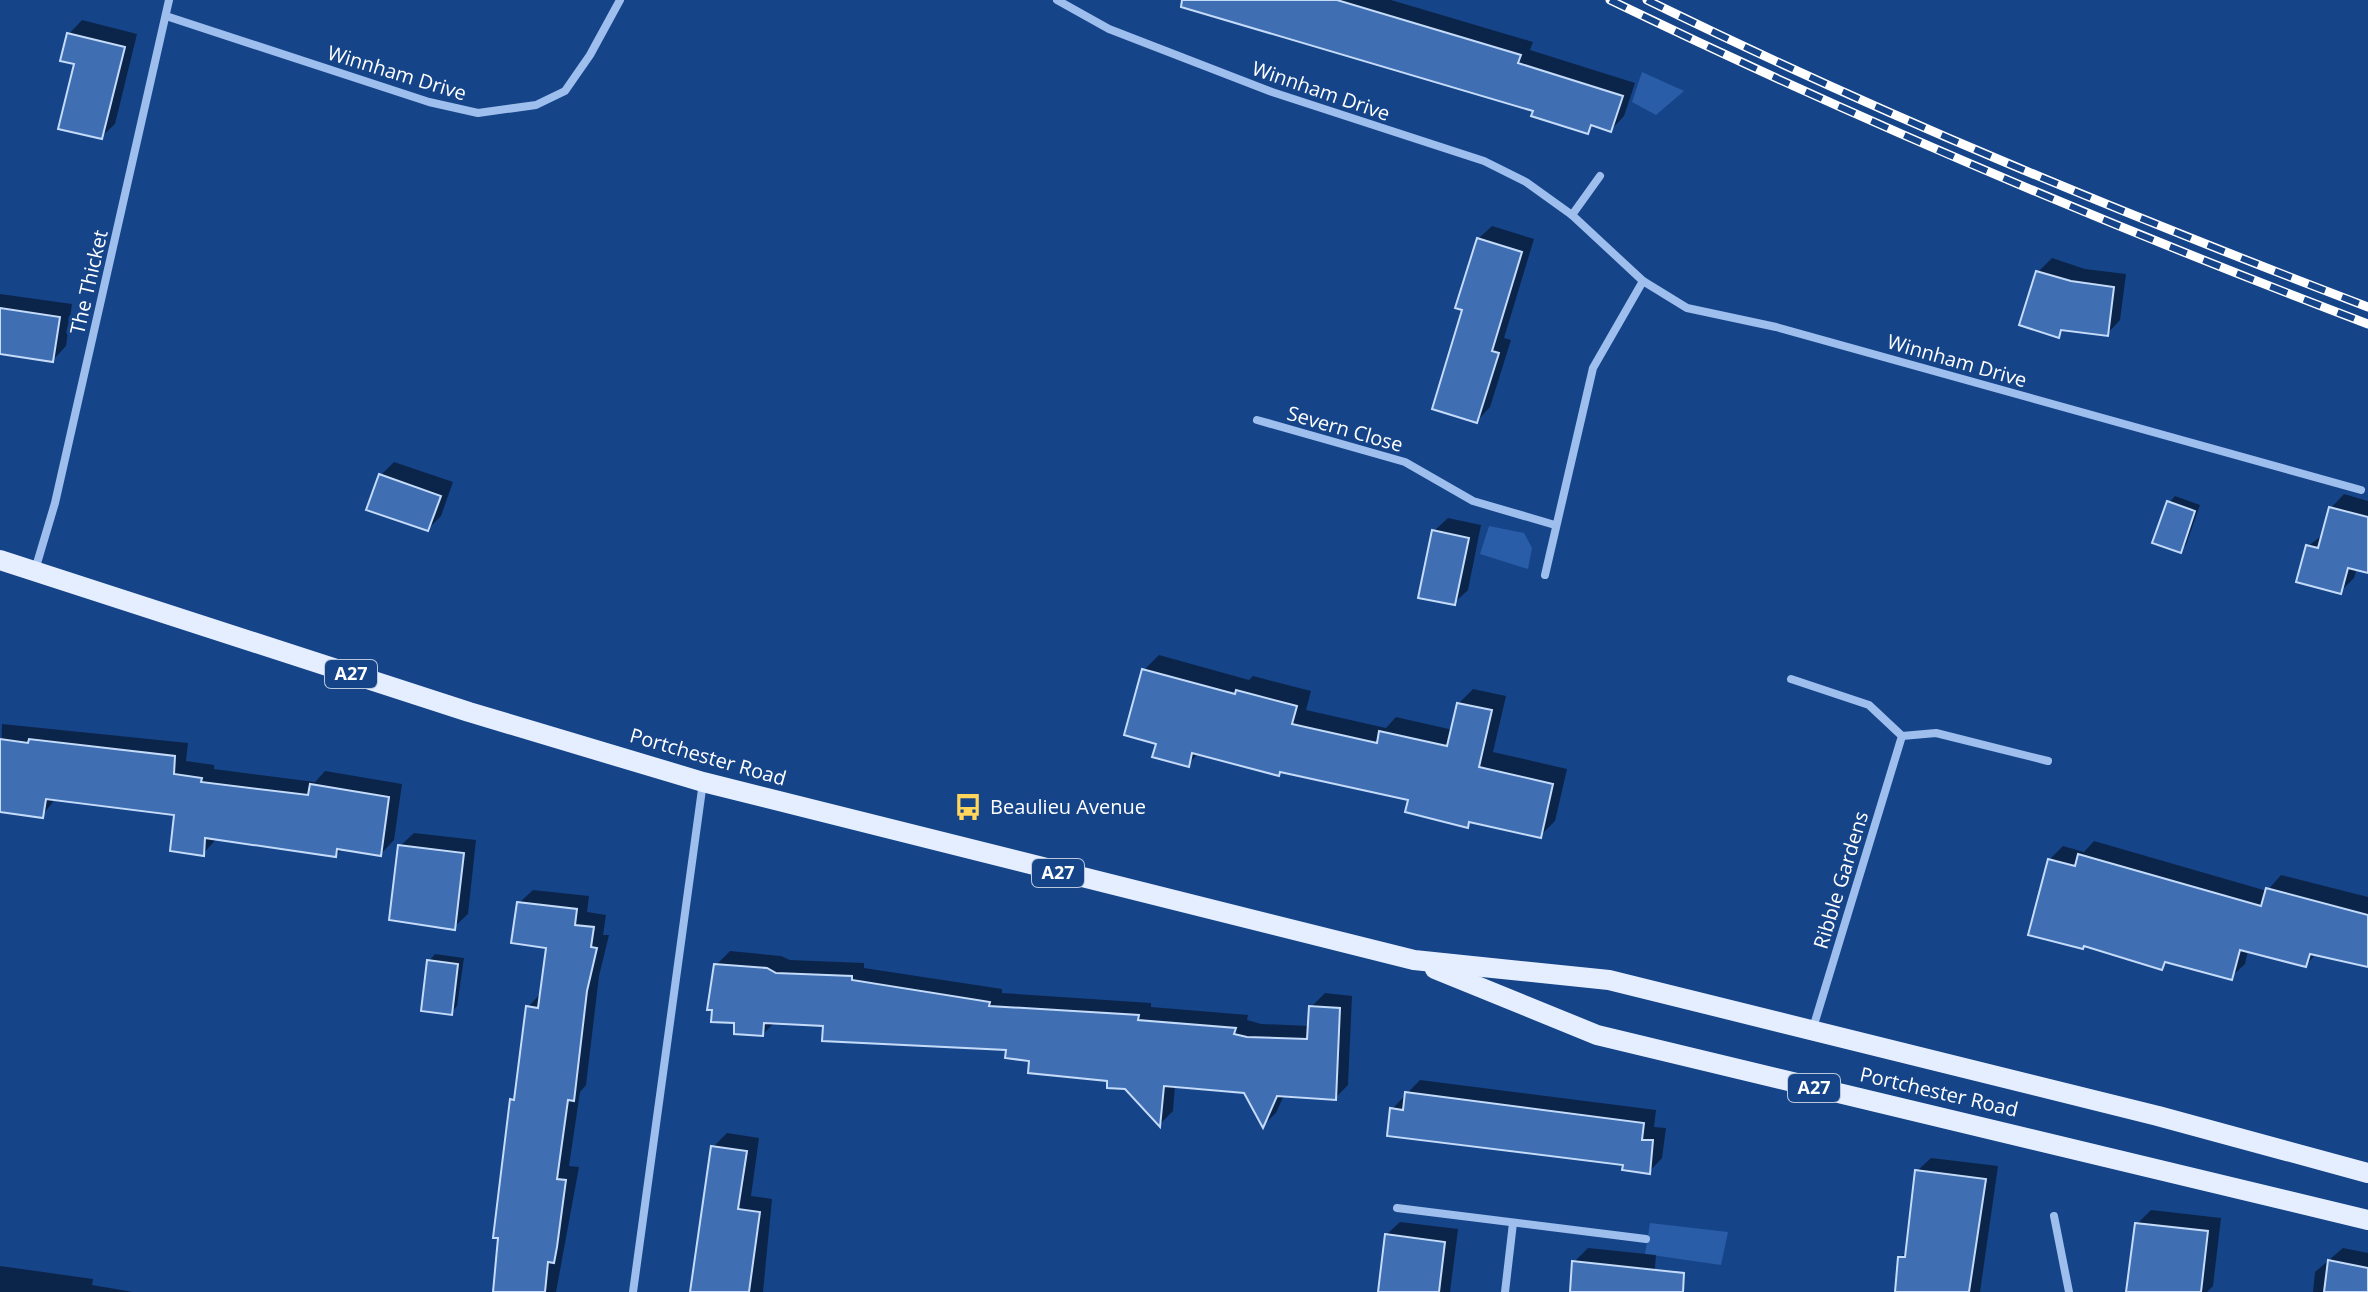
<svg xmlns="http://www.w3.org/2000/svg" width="2368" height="1292" font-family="'Open Sans',sans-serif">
	<rect width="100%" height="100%" fill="#164489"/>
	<g fill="#295da7">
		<polygon points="1642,72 1684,91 1656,115 1632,102"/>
		<polygon points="1489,526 1524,533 1532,548 1528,569 1480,554"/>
		<polygon points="1650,1223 1728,1232 1721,1265 1645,1254"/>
	</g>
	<g fill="#0007">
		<polygon points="1196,0 1391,0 1533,42 1530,50 1635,83 1624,116 1611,130 1594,124 1588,131 1535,110"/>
		<polygon points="82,20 137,34 115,124 101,137 69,34"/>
		<polygon points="1492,226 1534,239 1504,338 1511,340 1490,407 1477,421 1465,309 1478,239"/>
		<polygon points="2052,258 2085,269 2126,274 2120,320 2107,334 2065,329 2058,336 2038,272"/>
		<polygon points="0,294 72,304 66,346 53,360 0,352"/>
		<polygon points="394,462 453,482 441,516 428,529 380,476"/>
		<polygon points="2344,494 2368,501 2368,571 2357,568 2354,578 2341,591 2308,546 2324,534 2331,508"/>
		<polygon points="2175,496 2200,505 2186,545 2180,551 2169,503"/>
		<polygon points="1448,518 1481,525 1468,590 1454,603 1434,531"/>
		<polygon points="1159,655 1249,680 1253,676 1311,691 1306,710 1386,728 1396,717 1453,730 1458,704 1473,689 1506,696 1493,752 1567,769 1555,821 1540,836 1472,821 1467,825 1410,798 1199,753 1188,764 1159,742 1144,670"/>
		<polygon points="2,724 188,743 186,761 214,765 214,769 315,782 325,771 402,784 394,840 381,854 343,848 336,855 217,838 203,854 177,814 56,798 42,816 0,810"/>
		<polygon points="414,833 476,840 468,914 454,927 400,846"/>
		<polygon points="2094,841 2267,891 2281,875 2368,897 2368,965 2317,953 2306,965 2248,950 2245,964 2231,977 2169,961 2162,968 2049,860 2063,846 2084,852"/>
		<polygon points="533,890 589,896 587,912 606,915 603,935 609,935 599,976 586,1085 580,1092 569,1166 579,1167 556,1292 495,1292 512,1100 517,1096 528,1007 542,992 548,946 519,903"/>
		<polygon points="730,951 781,956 790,960 864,963 864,968 1002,989 1002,993 1151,1003 1151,1007 1248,1015 1247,1020 1261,1024 1310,1026 1311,1007 1325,993 1352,996 1348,1085 1335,1098 1284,1095 1276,1113 1263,1125 1246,1091 1175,1084 1173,1111 1160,1124 1126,1087 1009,1048 825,1024 775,1022 763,1034 736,1022 716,965"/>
		<polygon points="435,954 464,958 457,1006 451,1013 429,961"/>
		<polygon points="1420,1080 1656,1110 1654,1127 1666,1128 1662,1158 1649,1172 1392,1109"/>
		<polygon points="727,1133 759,1138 751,1196 772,1199 763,1292 693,1292 713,1147"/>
		<polygon points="1931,1158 1998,1166 1980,1292 1906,1292 1900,1258 1908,1250 1917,1171"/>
		<polygon points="2151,1210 2221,1218 2213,1286 2207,1292 2128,1292 2137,1224"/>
		<polygon points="1400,1222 1458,1229 1450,1292 1380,1292 1386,1235"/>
		<polygon points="1588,1248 1656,1255 1653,1292 1571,1292 1574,1262"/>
		<polygon points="2343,1248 2368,1253 2368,1292 2313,1292 2315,1272"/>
		<polygon points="0,1266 93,1279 92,1285 133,1292 0,1292"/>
	</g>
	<g fill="#3f6eb2" stroke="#c4dbfa" stroke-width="2">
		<polygon points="1182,0 1337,0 1521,55 1518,63 1623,96 1611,132 1591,125 1588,134 1531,116 1533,111 1181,7"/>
		<polygon points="67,33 125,47 102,139 58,129 74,64 60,61"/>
		<polygon points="1477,238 1522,252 1492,351 1499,353 1477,423 1432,409 1462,310 1455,308"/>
		<polygon points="2036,271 2071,281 2114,287 2108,336 2061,330 2059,338 2019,325"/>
		<polygon points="0,308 60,317 53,362 0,354"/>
		<polygon points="379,474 441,496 428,531 366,510"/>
		<polygon points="2167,501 2195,511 2181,553 2152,543"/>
		<polygon points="2329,507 2368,517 2368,573 2348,568 2341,594 2296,582 2306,545 2318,548"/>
		<polygon points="1432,530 1469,538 1455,605 1418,598"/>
		<polygon points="1142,669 1235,694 1236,690 1297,706 1292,724 1377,743 1379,731 1447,746 1457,703 1492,710 1479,767 1553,784 1541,838 1469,822 1468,828 1405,812 1408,800 1280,772 1279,776 1192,753 1189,767 1152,757 1156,744 1124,735"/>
		<polygon points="0,739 28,743 29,739 175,756 174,774 202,778 201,782 308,795 310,784 389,797 381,856 337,849 336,857 205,838 204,856 170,851 174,815 46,799 43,818 0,812"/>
		<polygon points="398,845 464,853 455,930 389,920"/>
		<polygon points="2078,854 2261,906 2266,888 2368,915 2368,967 2310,954 2306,967 2240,950 2232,980 2165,962 2162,970 2084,946 2083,949 2028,935 2048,859 2075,866"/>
		<polygon points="517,902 577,909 575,925 594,927 591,947 597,948 587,991 574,1101 568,1100 557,1179 566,1180 557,1247 554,1263 548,1262 545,1292 493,1292 498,1238 493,1238 510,1099 514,1100 526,1006 538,1008 546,948 511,943"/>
		<polygon points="427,960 458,964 452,1015 421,1011"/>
		<polygon points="714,964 767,968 776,973 852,976 852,980 990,1002 989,1006 1139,1015 1138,1020 1236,1028 1234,1034 1247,1037 1307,1039 1309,1006 1340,1008 1336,1100 1277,1096 1263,1128 1244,1093 1164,1086 1160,1127 1125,1089 1107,1088 1107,1081 1028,1073 1029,1061 1005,1058 1006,1050 822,1041 823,1026 764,1023 763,1036 734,1034 734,1023 711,1022 712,1010 707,1010"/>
		<polygon points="1405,1092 1644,1123 1642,1140 1653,1140 1650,1174 1622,1170 1623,1165 1387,1136 1390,1108 1403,1110"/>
		<polygon points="711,1146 747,1151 738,1209 760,1212 749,1292 690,1292"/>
		<polygon points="1915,1170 1986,1179 1969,1292 1895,1292 1898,1257 1905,1257"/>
		<polygon points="2135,1223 2208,1231 2201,1292 2126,1292"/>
		<polygon points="1385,1234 1445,1242 1439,1292 1378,1292"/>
		<polygon points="2328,1260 2368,1268 2368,1292 2324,1292"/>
		<polygon points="1572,1261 1684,1273 1683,1292 1570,1292"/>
	</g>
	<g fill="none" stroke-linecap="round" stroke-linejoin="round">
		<g stroke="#9ebfee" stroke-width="8">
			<polyline points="1057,0 1109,29 1272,92 1484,161 1526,182 1572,215 1643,281 1687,308 1776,327 2361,490"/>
			<polyline points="166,16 429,102 478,113 536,105 565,91 590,55 620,0"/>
			<polyline points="1572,215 1600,176"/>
			<polyline points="1257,420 1405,462 1473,501 1555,525"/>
			<polyline points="35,570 55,503 169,0"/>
			<polyline points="1545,575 1593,368 1643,281"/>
			<polyline points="1791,679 1869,705 1902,736 1813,1028"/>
			<polyline points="1902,736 1936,733 2048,761"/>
			<polyline points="1397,1208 1646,1239"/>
			<polyline points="2054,1216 2069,1292"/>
			<polyline points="633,1292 703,782"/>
			<polyline points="1505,1292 1513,1223"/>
		</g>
		<g stroke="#e5eeff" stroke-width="20">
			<polyline points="0,560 469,712 703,782 1414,960 1609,980 2158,1116 2368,1173"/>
			<polyline points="1435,969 1597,1035 2368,1220"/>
		</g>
		<g stroke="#fff" stroke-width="9">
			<g id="rail">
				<path d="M1610,0C1858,120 2110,226 2368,324"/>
				<path d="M1647,0C1882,115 2124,214 2368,307"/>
			</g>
		</g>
		<use href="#rail" stroke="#164489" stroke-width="6" stroke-dasharray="18" stroke-linecap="butt"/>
	</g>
	<defs>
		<g id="bus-bare" transform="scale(2.16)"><path d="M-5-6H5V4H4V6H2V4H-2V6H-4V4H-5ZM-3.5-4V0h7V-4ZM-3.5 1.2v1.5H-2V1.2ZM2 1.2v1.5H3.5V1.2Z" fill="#ffd55b" stroke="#164489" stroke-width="2.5" paint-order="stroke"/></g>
	</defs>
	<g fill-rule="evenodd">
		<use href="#bus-bare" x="968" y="807"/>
	</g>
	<g text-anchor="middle" stroke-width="7" stroke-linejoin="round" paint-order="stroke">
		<g fill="#164489" stroke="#b9c7dc" stroke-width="2">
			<rect x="325" y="660" width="52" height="28" rx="6"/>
			<rect x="1032" y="859" width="52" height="28" rx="6"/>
			<rect x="1788" y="1074" width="52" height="28" rx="6"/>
		</g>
		<g font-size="18" font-weight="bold" fill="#fff">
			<text x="351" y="680">A27</text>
			<text x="1058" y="879">A27</text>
			<text x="1814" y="1094">A27</text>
		</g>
		<g font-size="20" fill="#fff" stroke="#164489">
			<text transform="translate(397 73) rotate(17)" y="7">Winnham Drive</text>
			<text transform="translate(1321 91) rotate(19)" y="7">Winnham Drive</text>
			<text transform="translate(89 282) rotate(-77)" y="7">The Thicket</text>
			<text transform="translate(1957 361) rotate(16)" y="7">Winnham Drive</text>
			<text transform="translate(1345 429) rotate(16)" y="7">Severn Close</text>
			<text transform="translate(708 757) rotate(16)" y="7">Portchester Road</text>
			<text transform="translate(1841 880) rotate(-73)" y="7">Ribble Gardens</text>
			<text transform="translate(1939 1092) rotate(13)" y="7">Portchester Road</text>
		</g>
		<g font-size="20" fill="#fff" stroke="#164489" text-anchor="start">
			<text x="990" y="814">Beaulieu Avenue</text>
		</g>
	</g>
</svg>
